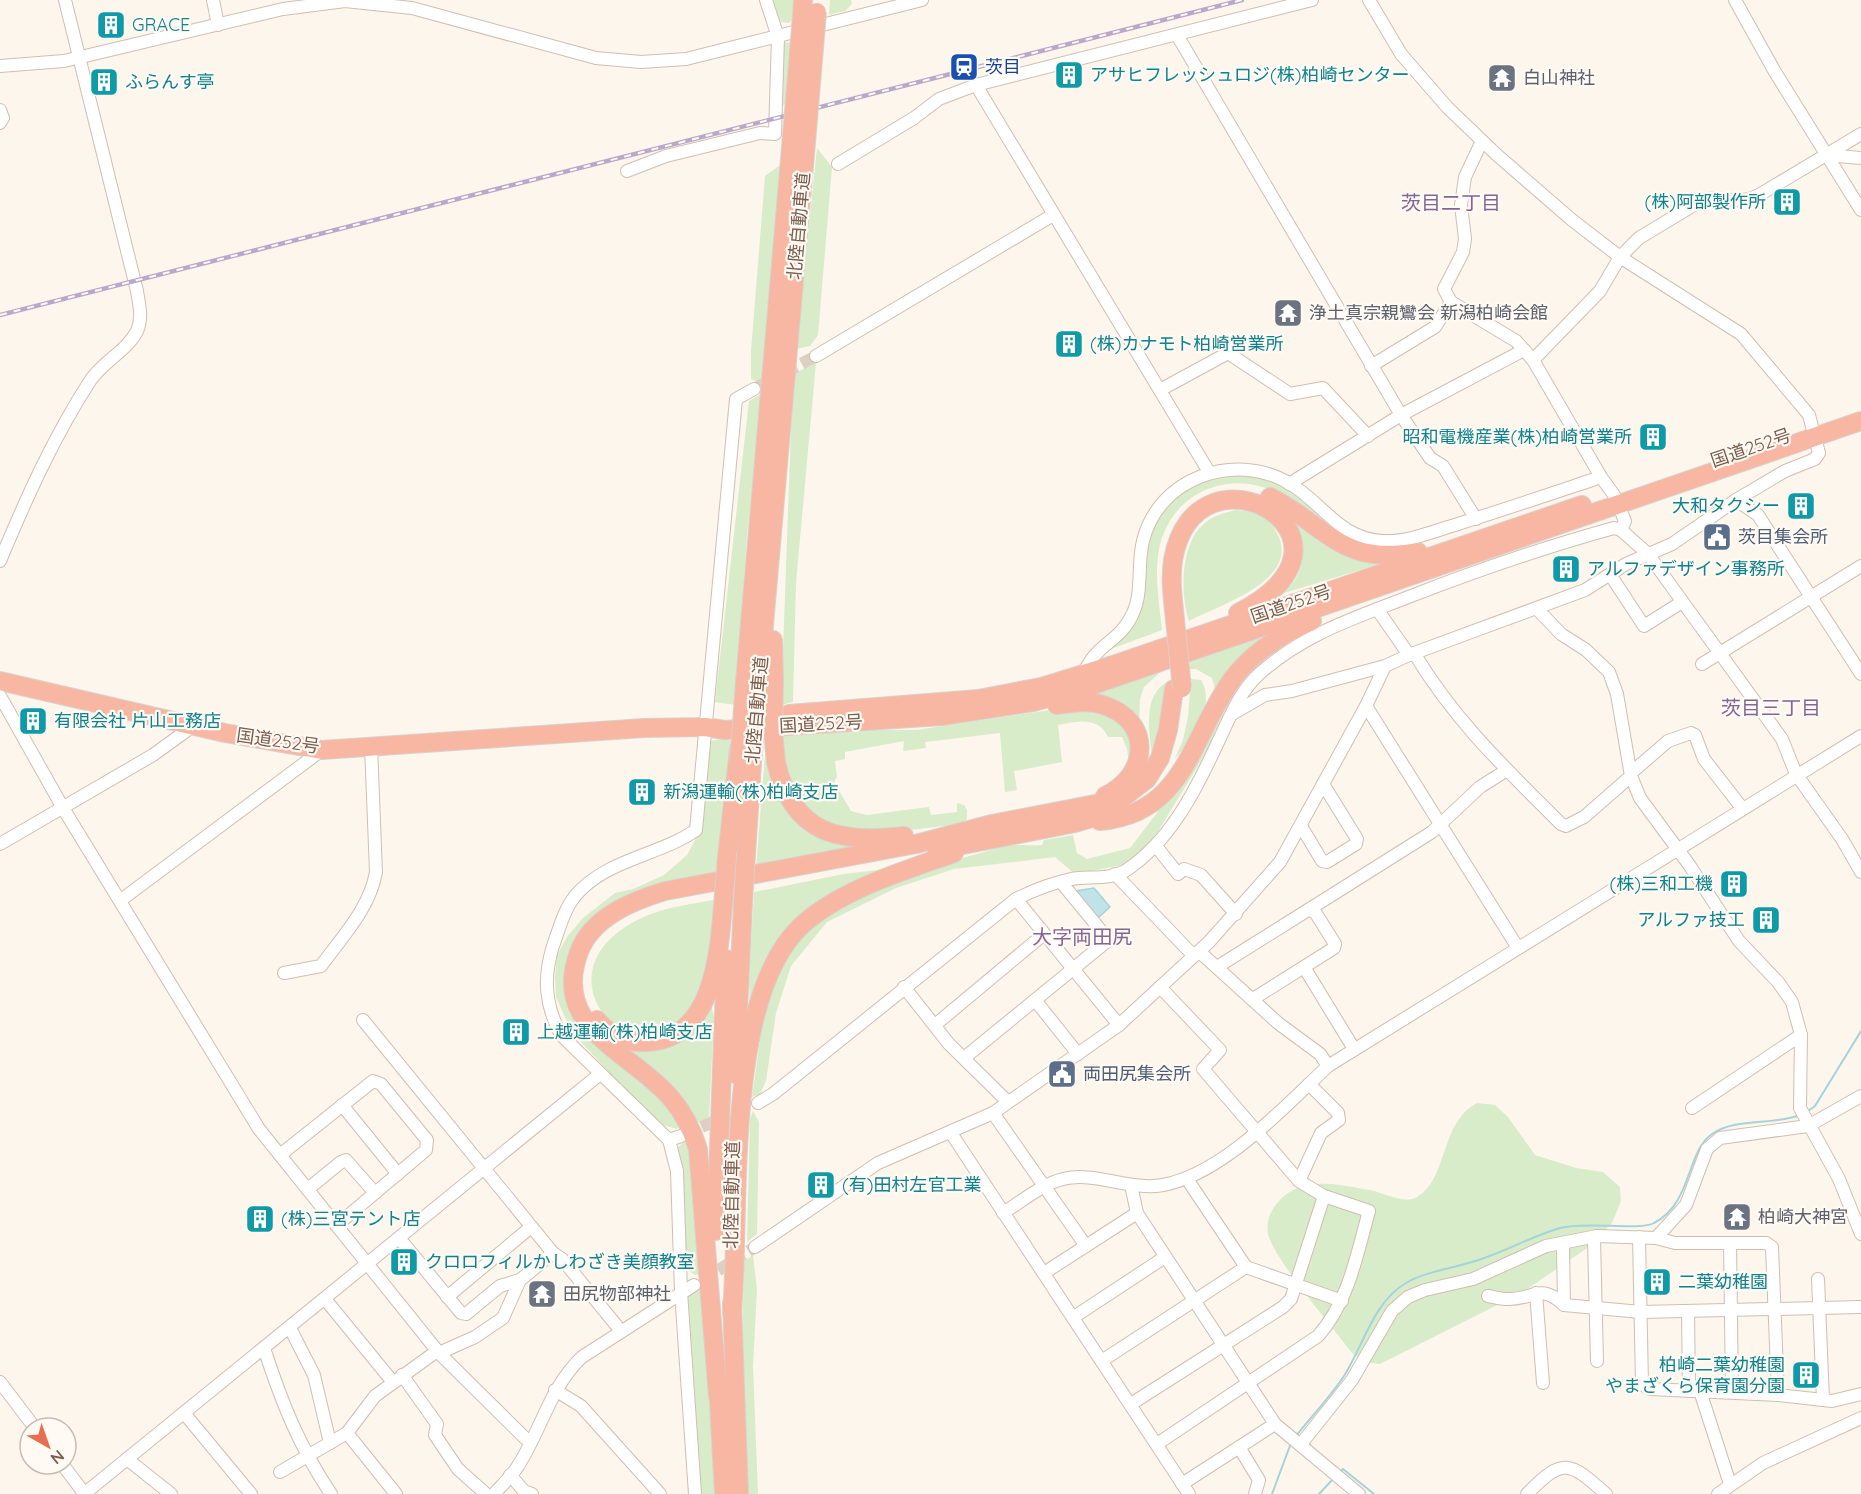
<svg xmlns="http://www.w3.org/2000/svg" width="1861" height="1494" font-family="Quicksand,'Noto Sans JP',sans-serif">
	<rect width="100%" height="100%" fill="#fdf6ec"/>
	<g fill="#d8ecc9">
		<polygon points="772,0 797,0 795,17 789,23 781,22"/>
		<polygon points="830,0 851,0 852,4 845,11 829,15"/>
		<polygon points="784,42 792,43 788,104 776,106 781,46"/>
		<polygon points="817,148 832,167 818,335 810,346 796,349"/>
		<polygon points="783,163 764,380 758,382 751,379 751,351 765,176"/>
		<polygon points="816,363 796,583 793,702 781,705 793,374"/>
		<polygon points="763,393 747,536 736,705 715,702 749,401"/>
		<path d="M1216,472C1281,478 1284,483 1330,527C1314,516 1298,503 1280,494C1236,470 1181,487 1163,535C1152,563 1159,601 1162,630L1111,649L1139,617L1142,564L1154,523L1179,489Z"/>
		<path d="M1236,510C1256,511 1267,514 1277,533C1302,581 1218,605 1189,621C1180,595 1180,542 1205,523C1214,515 1224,513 1236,510Z"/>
		<path d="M1289,516L1396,559L1281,594C1311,571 1303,548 1289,516Z"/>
		<polygon points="1265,634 1236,662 1216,693 1212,678 1196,669 1190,669 1190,660"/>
		<path d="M1277,649L1250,674L1225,710L1206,753L1149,846L1123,865L1075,874L1055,857L954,869L896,888L827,922L791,966L776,1013L766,1081L760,1094L752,1097C758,1061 761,1010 776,977C787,953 806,929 828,914C874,885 932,866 984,852C995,849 1009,844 1020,845C1028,845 1033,846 1042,845L1044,840L1073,835L1077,853L1087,859L1130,848L1183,779L1243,673Z"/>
		<polygon points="1165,668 1144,687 1140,699 1139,725 1094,696 1095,688"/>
		<path d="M1191,679L1201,680C1217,707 1191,739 1174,760L1183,740L1188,717Z"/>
		<path d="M1168,681L1169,698L1152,758C1150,731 1141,697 1168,681Z"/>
		<path d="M1084,705L1126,724L1133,746L1129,765L1127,749L1122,737H1108C1099,716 1076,721 1058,725L1062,762L1014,771L1017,790L1005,792L1000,733L925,742L926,748L903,751L904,741L845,752V759L835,761L837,777L834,782L851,811L867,815L929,807L931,815L957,812V803L964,805L967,810V819L961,824L885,833L831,828L797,801L780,747V729L916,730Z"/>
		<polygon points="731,737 716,875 586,932 570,1005 653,1085 682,1124 677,1129 656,1123 571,1031 556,997 555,977 557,955 567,937 583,918 615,893 633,889 664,875 687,855 700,831 711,741"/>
		<polygon points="766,741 780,788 855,847 756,869"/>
		<path d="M894,868C847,884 795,903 771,952C761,973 757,1000 750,1023L749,979L754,892L844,874Z"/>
		<path d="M713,900C714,916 711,934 709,950C708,961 708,976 705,986C702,993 696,1000 692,1005C635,1091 525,968 646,916C667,907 691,904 713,900Z"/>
		<path d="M711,1004L714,1017L709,1118L696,1123L618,1047C661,1057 691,1045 711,1004Z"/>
		<path d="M1477,1103L1495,1105L1508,1117L1535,1155L1576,1168L1603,1172L1620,1187L1621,1201L1612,1223L1590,1246L1523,1292L1380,1364L1366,1362L1352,1353C1335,1330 1273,1258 1268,1234C1266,1221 1270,1211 1279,1201C1303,1175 1338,1185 1369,1190C1383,1192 1403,1205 1417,1197C1448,1180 1440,1122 1477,1103Z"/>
		<polygon points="753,1111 759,1122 757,1234 747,1242 750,1119"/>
		<polygon points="688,1139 696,1177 703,1274 695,1275 685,1268 685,1206 678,1147"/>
		<polygon points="753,1255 757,1290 753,1366 758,1494 745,1494 741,1394 744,1261"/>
		<polygon points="703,1286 717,1494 701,1494 687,1297 689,1292"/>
	</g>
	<polygon fill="#bfe3e8" stroke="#a5d3da" stroke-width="1.5" points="1094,888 1110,907 1098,918 1075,891"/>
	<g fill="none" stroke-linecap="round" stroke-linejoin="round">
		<g stroke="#a5d3da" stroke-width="2">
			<polyline points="1808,1111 1815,1106 1861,1031"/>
			<path d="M1296,1436C1312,1416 1330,1397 1344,1376C1363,1346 1374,1301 1406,1283C1425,1271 1462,1267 1484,1258C1510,1249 1533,1236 1560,1228C1585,1221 1640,1231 1654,1223C1692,1204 1686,1152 1712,1134C1737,1117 1772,1126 1800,1115"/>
			<polyline points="1340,1472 1343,1469 1374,1494"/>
			<polyline points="1272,1494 1291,1443"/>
			<polyline points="1319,1494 1334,1478"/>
		</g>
		<g stroke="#dcd0c4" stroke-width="12" stroke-dasharray="12 6" stroke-linecap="butt">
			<polyline points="754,389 816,356"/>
			<polyline points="685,1134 746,1108"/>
			<polyline points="703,1280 755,1247"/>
		</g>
		<g stroke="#d1beb0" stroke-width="14">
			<g id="minor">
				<polyline points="213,0 218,25"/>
				<polyline points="1735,0 1775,72 1861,210"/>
				<polyline points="1177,35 1401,415 1430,458 1443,466 1476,519"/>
				<polyline points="0,66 64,61 283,9 345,1 412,8 596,58 641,62 686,59 922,0"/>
				<polyline points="976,85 1209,472"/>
				<polyline points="0,110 3,118 0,123"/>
				<polyline points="1827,155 1861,158"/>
				<polyline points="838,164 914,118 939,99 976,85 1312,0"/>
				<polyline points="627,171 666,156 760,133 775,134 778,37 766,0"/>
				<polyline points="816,356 1053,215"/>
				<path d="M1533,360L1600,291L1620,257L1639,238L1702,200C1725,194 1733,207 1759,195L1861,134"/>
				<polyline points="1371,366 1435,327 1451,302"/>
				<polyline points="1160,390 1228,353 1290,394 1323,388 1368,436"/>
				<polyline points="1289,484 1401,415 1524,350"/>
				<polyline points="1736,500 1758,515 1861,674"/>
				<polyline points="1621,530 1648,554 1782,739 1796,774 1842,839 1861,872"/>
				<path d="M0,561C26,499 53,438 90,381C102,362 127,351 137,331C143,318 139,304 137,291L65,0"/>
				<polyline points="1611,576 1644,626 1682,602"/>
				<polyline points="1377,609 1409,655"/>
				<polyline points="1538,610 1561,634 1586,650 1609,672 1617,694 1631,776 1640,798 1690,866 1739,941 1778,982 1792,1002 1801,1035 1800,1108 1839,1179 1861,1234"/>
				<path d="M1414,653C1455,721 1505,768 1561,824L1566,826L1584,817L1631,776"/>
				<polyline points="1702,664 1861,566"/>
				<path d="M1083,675C1096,642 1120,643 1133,613C1143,592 1137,564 1143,541C1158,478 1234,451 1289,483C1323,503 1339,539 1383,541C1409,542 1434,531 1458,524C1506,509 1553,493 1601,477"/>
				<polyline points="0,696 63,808 259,1129 439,1353 530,1443"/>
				<polyline points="1366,706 1518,948"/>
				<polyline points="1232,714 1265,695 1292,691 1385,666"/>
				<polyline points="1631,773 1668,741 1691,733 1695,735 1704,759 1742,808"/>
				<polyline points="1301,826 1322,861 1327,862 1356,844 1357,839 1323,784"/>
				<polyline points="0,844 153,755 193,726"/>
				<polyline points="1156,846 1178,874 1184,869 1201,875 1236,914"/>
				<polyline points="1115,874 1190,952 1203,955 1278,1023 1320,1054 1328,1066"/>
				<polyline points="1016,899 1119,1025"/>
				<polyline points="121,900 322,750"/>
				<polyline points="1308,910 1432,832 1480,787 1507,770"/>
				<polyline points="1217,967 1308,910 1315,912 1335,944 1334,948 1253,999"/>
				<polyline points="1304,967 1354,1049"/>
				<path d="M284,973L321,966C342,937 370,908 376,872L371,746"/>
				<polyline points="904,987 949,1044 1008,1102"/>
				<polyline points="1035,1000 1078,1054"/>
				<polyline points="363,1020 553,1253"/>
				<polyline points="935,1025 1044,934"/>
				<polyline points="964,1058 1106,942 1107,938 1061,882"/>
				<path d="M758,1103L773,1094L1016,899C1034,890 1052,883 1071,879C1089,876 1109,880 1125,871C1171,841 1197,788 1219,740C1230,717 1240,691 1259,674C1305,633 1355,618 1411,596C1478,570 1545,547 1614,528L1621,530L1625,521L1614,495L1601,477L1533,360L1516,341L1451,302L1444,289L1463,252L1465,239L1461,205L1465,177L1482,141"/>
				<polyline points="342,1105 398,1174"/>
				<polyline points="1692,1108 1801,1035"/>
				<polyline points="993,1113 1086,1246"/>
				<polyline points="951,1133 1189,1494"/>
				<polyline points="669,1140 681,1136"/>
				<polyline points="280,1155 373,1081 381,1084 427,1140 426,1150 337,1225"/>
				<polyline points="1187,1179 1246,1267 1342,1301"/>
				<polyline points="1299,1181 1321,1133 1339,1120 1338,1113 1309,1084"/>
				<polyline points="1131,1185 1137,1213 1275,1424 1359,1494"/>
				<polyline points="308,1189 341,1162 346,1160 375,1193"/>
				<path d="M1003,1213C1021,1202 1042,1184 1063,1179C1095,1171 1130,1191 1163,1185C1223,1174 1284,1107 1328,1066L1861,736"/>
				<polyline points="1639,1237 1642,1384 1650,1389 1778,1395 1832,1401 1861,1394"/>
				<polyline points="399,1238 461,1313 466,1314 500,1286 520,1280"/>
				<polyline points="1656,1238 1686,1205 1707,1149 1720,1138 1808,1126 1861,1096"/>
				<polyline points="1730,1243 1732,1392"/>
				<polyline points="755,1247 878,1163 993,1113 1119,1025 1209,942 1280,862 1366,706 1385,666 1409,655 1585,590 1626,564 1672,544 1736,500 1785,471 1815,459 1819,453 1809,415 1741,334 1620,257 1572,220 1497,155 1447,107 1401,54 1369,0"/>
				<polyline points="1563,1247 1564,1305"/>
				<polyline points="1044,1273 1137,1213"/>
				<polyline points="1818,1279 1823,1400"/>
				<polyline points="1536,1293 1543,1383"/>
				<path d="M1488,1296C1494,1297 1501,1299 1507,1299C1533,1300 1540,1282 1564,1305L1641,1312L1861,1307"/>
				<polyline points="447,1297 531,1227"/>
				<polyline points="325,1299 392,1381"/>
				<polyline points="1688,1312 1689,1391"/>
				<polyline points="1074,1317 1165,1257"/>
				<polyline points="290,1328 314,1375 330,1443"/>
				<path d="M264,1348C282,1403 299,1446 331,1494"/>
				<polyline points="439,1353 475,1337 503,1318 520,1280 553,1253 562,1259 621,1331"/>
				<polyline points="1103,1360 1246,1267"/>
				<polyline points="1597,1361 1594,1239 1597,1236"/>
				<polyline points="402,1375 437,1424 435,1435 458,1469 486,1494"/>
				<polyline points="0,1382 35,1428"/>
				<polyline points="555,1390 581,1406 660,1494"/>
				<polyline points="1700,1391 1730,1484"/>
				<polyline points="1131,1404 1283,1307 1291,1299 1324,1196"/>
				<polyline points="184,1413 251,1494"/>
				<path d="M1157,1444L1318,1336C1349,1301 1357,1254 1369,1211L1324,1196L1299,1181L1203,1069L1220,1050L1160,987"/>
				<polyline points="1301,1444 1352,1380 1392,1311 1408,1297 1425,1290 1473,1279 1546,1246 1597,1236 1656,1238 1675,1243 1766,1243 1772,1247 1778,1395"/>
				<polyline points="1239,1447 1259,1480 1255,1494"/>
				<polyline points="127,1459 171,1494"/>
				<polyline points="62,1464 84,1493"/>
				<polyline points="280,1472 347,1433"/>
				<polyline points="510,1475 524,1491 532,1494"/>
				<polyline points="1182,1484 1275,1424"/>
				<polyline points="84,1494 600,1074"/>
				<polyline points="396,1494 347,1433 375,1396 437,1351"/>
				<path d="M494,1494C501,1486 510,1478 516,1469C541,1432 549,1388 582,1357L694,1285"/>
				<path d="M695,1494L681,1292L677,1171L669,1140L561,1035C545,1005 543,978 553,946C559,929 564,910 575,896C606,859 659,856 696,830L736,399L754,389"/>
				<path d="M1527,1494C1563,1457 1569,1461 1606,1494"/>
				<polyline points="1718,1494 1763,1463 1861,1418"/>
			</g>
		</g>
		<g stroke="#dad1cd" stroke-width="20">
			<g id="highway">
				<polyline points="802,16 803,0"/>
				<path d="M1270,497C1329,527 1340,566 1418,552"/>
				<path d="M1175,620C1173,600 1170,580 1173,560C1196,430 1385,539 1238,613"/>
				<polyline points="773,640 774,681"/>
				<polyline points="0,681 225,733 322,750 644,728 705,727 725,730 942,716 1033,702 1090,686 1861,421"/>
				<polyline points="745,682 789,171"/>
				<polyline points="759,682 804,166"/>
				<path d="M1057,705C1072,703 1088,700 1103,705C1154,721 1149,775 1105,796"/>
				<polyline points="789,714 978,699 1041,687 1119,663 1582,505"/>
				<path d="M776,762C792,834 839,844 904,836"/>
				<path d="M1100,821C1187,813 1191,734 1234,677C1254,651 1282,634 1312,621"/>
				<polyline points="937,850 1075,823 1112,812"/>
				<polyline points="746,854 752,763"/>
				<polyline points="727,857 739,749"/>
				<path d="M597,1020C609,1035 627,1043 646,1042C713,1040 719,955 723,905"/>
				<polyline points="735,1074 743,902"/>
				<polyline points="716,1231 726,959"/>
				<polyline points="732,1303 739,1494"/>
				<path d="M732,1312C741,1211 723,998 802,925C842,889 904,871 954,853"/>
				<polyline points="718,1385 724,1494"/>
				<path d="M718,1396L698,1149C692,1129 684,1113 670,1097C631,1052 550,1028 579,952C592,917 632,901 665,891L916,844L992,824L1121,799L1147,779L1160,758L1168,730L1174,689"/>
			</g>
		</g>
		<use href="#minor" stroke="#fff" stroke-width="12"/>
		<use href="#highway" stroke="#f7b7a3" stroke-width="18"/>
		<g stroke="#b9a8c9" stroke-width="4.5">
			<polyline id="rail" points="0,315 1242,0"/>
		</g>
		<use href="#rail" stroke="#fffaf3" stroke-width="2" stroke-dasharray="7" stroke-linecap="butt"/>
		<g stroke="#dad1cd" stroke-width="20" stroke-linecap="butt">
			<g id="highway-bridge">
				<polyline points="804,166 817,12"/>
				<polyline points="789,171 802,16"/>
				<polyline points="1175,620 1182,688"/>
				<polyline points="774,681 773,731 776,762"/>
				<polyline points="752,763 759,682"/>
				<polyline points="739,764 745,682"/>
				<polyline points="743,902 746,854"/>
				<polyline points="723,905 727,857"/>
			</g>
		</g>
		<use href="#highway-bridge" stroke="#f7b7a3" stroke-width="18"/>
	</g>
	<defs>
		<g id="building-square" transform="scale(1.5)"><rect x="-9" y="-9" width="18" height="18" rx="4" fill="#0f9aa8" stroke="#fffaf3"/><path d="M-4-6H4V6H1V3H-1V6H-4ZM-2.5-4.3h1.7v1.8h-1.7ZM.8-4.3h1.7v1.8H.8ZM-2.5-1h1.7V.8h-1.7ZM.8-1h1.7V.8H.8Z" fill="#fff"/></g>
		<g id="station-square" transform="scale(1.5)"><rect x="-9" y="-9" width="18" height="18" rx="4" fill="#1a4fb4" stroke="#fffaf3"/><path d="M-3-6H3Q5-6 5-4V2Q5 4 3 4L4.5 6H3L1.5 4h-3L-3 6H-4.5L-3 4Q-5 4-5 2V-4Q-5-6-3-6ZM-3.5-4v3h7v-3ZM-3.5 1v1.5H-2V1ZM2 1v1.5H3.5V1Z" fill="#fff"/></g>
		<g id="temple-square" transform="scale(1.5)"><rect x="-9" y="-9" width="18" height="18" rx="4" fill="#6b7280" stroke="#fffaf3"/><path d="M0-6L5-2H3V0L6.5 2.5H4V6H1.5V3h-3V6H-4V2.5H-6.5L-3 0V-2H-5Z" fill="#fff"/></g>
		<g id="civic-square" transform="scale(1.5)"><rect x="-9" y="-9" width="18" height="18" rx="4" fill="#5c6f8a" stroke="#fffaf3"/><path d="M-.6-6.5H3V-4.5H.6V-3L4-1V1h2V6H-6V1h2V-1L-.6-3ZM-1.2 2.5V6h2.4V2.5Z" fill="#fff"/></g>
	</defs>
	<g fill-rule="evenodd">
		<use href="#building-square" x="111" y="25"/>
		<use href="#station-square" x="964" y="67"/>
		<use href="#building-square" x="1069" y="75"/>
		<use href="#temple-square" x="1502" y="78"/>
		<use href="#building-square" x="104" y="82"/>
		<use href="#building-square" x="1787" y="202"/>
		<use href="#temple-square" x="1288" y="313"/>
		<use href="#building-square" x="1069" y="344"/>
		<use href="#building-square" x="1653" y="437"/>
		<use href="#building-square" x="1801" y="506"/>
		<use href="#civic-square" x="1717" y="537"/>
		<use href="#building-square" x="1566" y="569"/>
		<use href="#building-square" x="33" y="721"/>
		<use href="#building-square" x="642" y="792"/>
		<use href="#building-square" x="1734" y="884"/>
		<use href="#building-square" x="1766" y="920"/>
		<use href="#building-square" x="516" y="1032"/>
		<use href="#civic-square" x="1062" y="1074"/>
		<use href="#building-square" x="821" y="1185"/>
		<use href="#temple-square" x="1737" y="1217"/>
		<use href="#building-square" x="260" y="1219"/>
		<use href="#building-square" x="404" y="1262"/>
		<use href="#building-square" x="1657" y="1282"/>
		<use href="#temple-square" x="542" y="1294"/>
		<use href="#building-square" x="1806" y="1375"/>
	</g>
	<g text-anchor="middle" stroke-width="4.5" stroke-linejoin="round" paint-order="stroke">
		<g font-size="18" fill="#0d838f" stroke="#fffaf3" text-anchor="start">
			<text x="132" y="31">GRACE</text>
			<text x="1090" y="81">アサヒフレッシュロジ(株)柏崎センター</text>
			<text x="125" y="88">ふらんす亭</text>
			<text x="1766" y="208" text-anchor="end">(株)阿部製作所</text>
			<text x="1090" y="350">(株)カナモト柏崎営業所</text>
			<text x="1632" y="443" text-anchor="end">昭和電機産業(株)柏崎営業所</text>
			<text x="1780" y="512" text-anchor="end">大和タクシー</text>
			<text x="1587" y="575">アルファデザイン事務所</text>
			<text x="54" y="727">有限会社 片山工務店</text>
			<text x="663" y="798">新潟運輸(株)柏崎支店</text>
			<text x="1713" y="890" text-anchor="end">(株)三和工機</text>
			<text x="1745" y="926" text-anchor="end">アルファ技工</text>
			<text x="537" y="1038">上越運輸(株)柏崎支店</text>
			<text x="842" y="1191">(有)田村左官工業</text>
			<text x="281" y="1225">(株)三宮テント店</text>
			<text x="425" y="1268">クロロフィルかしわざき美顔教室</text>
			<text x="1678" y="1288">二葉幼稚園</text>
			<text x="1785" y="1371" text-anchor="end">柏崎二葉幼稚園<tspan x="1785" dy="21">やまざくら保育園分園</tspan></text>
		</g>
		<g font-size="18" fill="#164399" stroke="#fffaf3" text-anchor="start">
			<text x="985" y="73">茨目</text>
		</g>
		<g font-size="18" fill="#5b616d" stroke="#fffaf3" text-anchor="start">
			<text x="1523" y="84">白山神社</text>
			<text x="1309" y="319">浄土真宗親鸞会 新潟柏崎会館</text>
			<text x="1758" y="1223">柏崎大神宮</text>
			<text x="563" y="1300">田尻物部神社</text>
		</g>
		<g font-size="18" fill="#7a5c4d" stroke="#fffaf3">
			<text transform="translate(799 226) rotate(-85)" y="6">北陸自動車道</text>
			<text transform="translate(1751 448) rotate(-19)" y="6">国道252号</text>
			<text transform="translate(1291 604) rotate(-19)" y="6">国道252号</text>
			<text transform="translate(757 710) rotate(-85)" y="6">北陸自動車道</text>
			<text transform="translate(821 724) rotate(-3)" y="6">国道252号</text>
			<text transform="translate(278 741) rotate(8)" y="6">国道252号</text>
			<text transform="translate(732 1195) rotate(-89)" y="6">北陸自動車道</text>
		</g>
		<g font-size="18" fill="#4e5e75" stroke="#fffaf3" text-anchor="start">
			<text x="1738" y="543">茨目集会所</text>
			<text x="1083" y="1080">両田尻集会所</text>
		</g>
		<g font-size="20" fill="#846695" stroke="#fffaf3">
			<text x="1451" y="210">茨目二丁目</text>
			<text x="1771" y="715">茨目三丁目</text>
			<text x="1082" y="944">大字両田尻</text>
		</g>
	</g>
	<g transform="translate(48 1446) rotate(140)"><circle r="28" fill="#fffaf3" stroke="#cabbb1" stroke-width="1.5"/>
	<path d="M0-4.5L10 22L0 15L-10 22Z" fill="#e76f51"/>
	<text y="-9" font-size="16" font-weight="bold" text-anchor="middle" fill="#7a5c4d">N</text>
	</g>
</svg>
